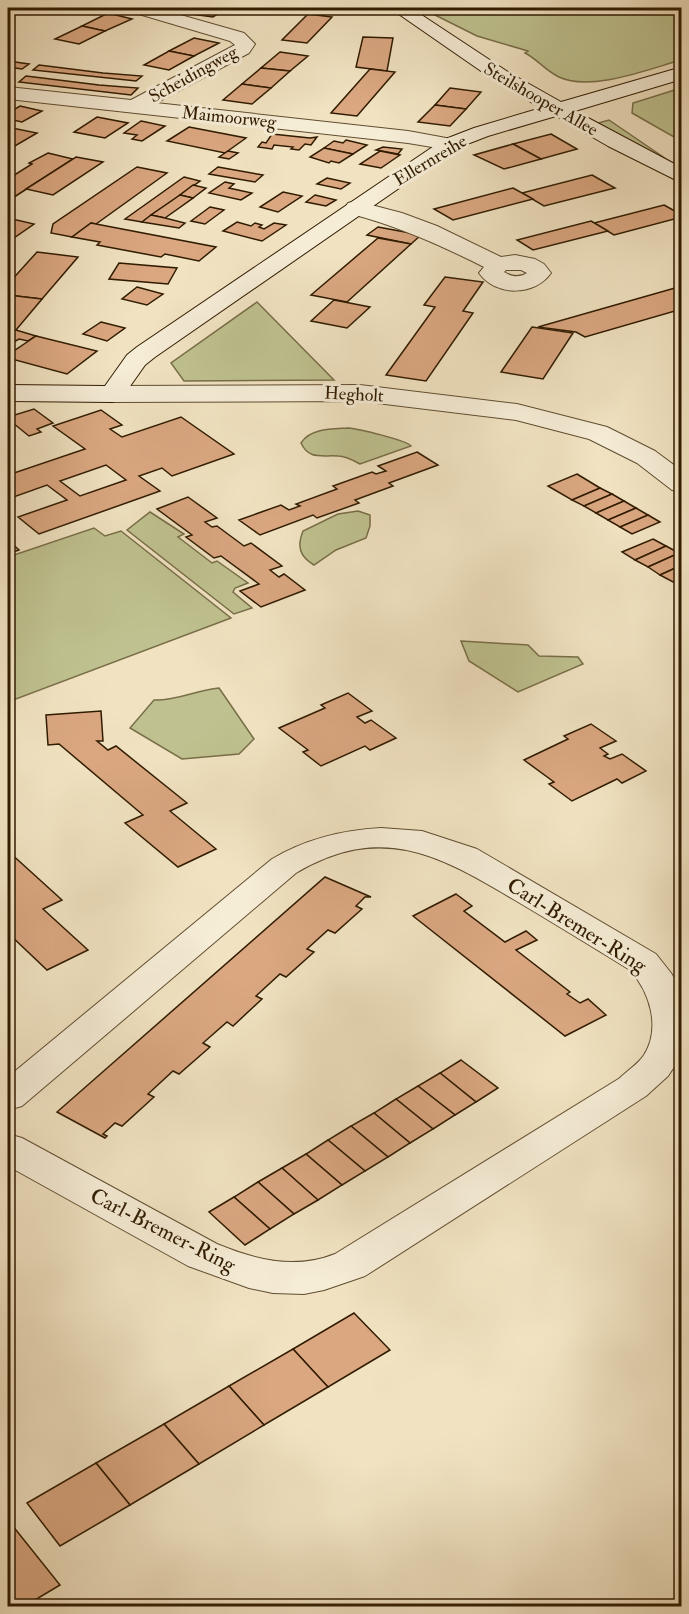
<svg xmlns="http://www.w3.org/2000/svg" width="689" height="1614" font-family="'IM FELL Double Pica',serif">
	<rect width="100%" height="100%" fill="#f1e3c2"/>
	<filter id="stains"><feTurbulence type="fractalNoise" baseFrequency=".00333" numOctaves="4"/><feColorMatrix values="0 0 0 0 .2 0 0 0 0 .09 0 0 0 0 .02 0 0 0 .5 -.17"/></filter>
	<radialGradient id="worn" r=".72"><stop offset=".6" stop-color="#630" stop-opacity="0"/><stop offset="1" stop-color="#630" stop-opacity=".3"/></radialGradient>
	<g fill="#bfc290" stroke="#786e48" stroke-width="1.5">
		<path d="M421,8H681V60C649,69 591,92 559,77C546,71 537,59 525,53L528,51L477,36Z"/>
		<polygon points="681,88 681,141 632,113 633,103"/>
		<polygon points="609,120 678,167 595,124"/>
		<polygon points="257,302 334,380 184,381 171,363"/>
		<path d="M348,428C359,429 406,440 411,446L360,464C353,460 346,456 338,456C321,455 309,460 301,443C310,428 333,429 348,428Z"/>
		<path d="M358,511L370,515V526L366,538L336,550L314,565C299,556 297,546 303,531L338,514Z"/>
		<polygon points="150,512 184,534 178,537 212,563 217,561 248,583 235,588 233,592 252,608 234,614 127,530"/>
		<polygon points="94,528 105,536 121,531 231,618 8,702 8,557"/>
		<polygon points="461,641 528,645 539,656 578,657 583,664 518,692 469,661"/>
		<path d="M219,688L254,739L239,754L182,759L130,728L154,700C177,701 196,690 219,688Z"/>
	</g>
	<g fill="#daa781" stroke="#301b00" stroke-width="1.5" fill-rule="evenodd">
		<polygon points="200,8 227,8 213,17 191,14"/>
		<polygon points="297,8 326,8 324,16 295,13"/>
		<polygon points="108,13 132,19 105,31 82,26"/>
		<polygon points="308,14 332,17 307,43 282,40"/>
		<polygon points="82,26 105,31 79,44 55,39"/>
		<polygon points="363,37 393,38 387,71 356,67"/>
		<polygon points="194,38 219,43 194,56 169,51"/>
		<polygon points="169,51 194,56 169,70 144,65"/>
		<polygon points="280,52 308,56 290,71 261,68"/>
		<polygon points="8,61 29,64 22,69 8,67"/>
		<polygon points="39,65 103,73 142,76 136,81 33,70"/>
		<polygon points="261,68 290,71 271,88 242,84"/>
		<polygon points="370,69 395,72 357,116 331,113"/>
		<polygon points="26,76 99,85 138,88 131,95 19,82"/>
		<polygon points="242,84 271,88 252,104 223,100"/>
		<polygon points="450,88 481,92 466,109 435,105"/>
		<polygon points="435,105 466,109 450,126 418,122"/>
		<polygon points="20,106 42,111 22,122 8,119 8,113"/>
		<polygon points="97,117 128,123 105,138 74,132"/>
		<polygon points="141,121 165,126 142,141 132,139 137,135 124,133"/>
		<polygon points="189,127 246,138 225,153 167,141"/>
		<polygon points="12,128 37,133 8,150 8,131"/>
		<polygon points="272,134 310,138 317,137 311,145 305,144 299,150 291,149 293,147 274,145 272,149 258,147 262,142 266,143"/>
		<polygon points="551,134 577,149 541,159 513,144"/>
		<polygon points="346,140 367,145 353,154 324,148 334,141 343,143"/>
		<polygon points="513,144 541,159 504,169 474,155"/>
		<polygon points="383,147 402,149 398,154 376,150"/>
		<polygon points="324,148 353,154 339,163 331,161 329,163 310,157"/>
		<polygon points="228,151 238,153 229,159 219,157"/>
		<polygon points="380,151 400,155 381,168 360,164"/>
		<polygon points="48,153 73,159 8,201 8,179 32,164 29,163"/>
		<polygon points="76,157 103,162 53,195 26,189"/>
		<polygon points="137,167 167,173 96,224 91,223 72,237 51,233 53,224"/>
		<polygon points="218,167 263,175 255,182 209,174"/>
		<polygon points="592,175 615,188 544,206 522,193"/>
		<polygon points="184,177 200,181 142,222 125,219"/>
		<polygon points="327,178 350,183 341,189 317,184"/>
		<polygon points="225,182 234,184 229,188 252,193 241,200 209,193"/>
		<polygon points="193,185 206,188 193,198 180,195"/>
		<polygon points="513,188 533,199 453,220 434,209"/>
		<polygon points="283,192 302,196 278,212 260,207"/>
		<polygon points="180,195 193,198 165,218 151,215"/>
		<polygon points="315,195 336,200 326,206 306,202"/>
		<polygon points="664,205 682,215 682,217 614,235 594,223"/>
		<polygon points="210,207 224,210 205,224 191,221"/>
		<polygon points="151,215 165,218 185,223 179,228 142,222"/>
		<polygon points="8,218 34,224 8,242"/>
		<polygon points="591,221 608,231 533,250 517,240"/>
		<polygon points="237,222 251,226 255,223 262,225 259,227 264,229 274,223 286,225 262,241 223,231"/>
		<polygon points="91,223 96,224 216,247 199,261 165,254 161,257 97,245 100,242 72,237"/>
		<polygon points="378,227 421,235 411,244 367,235"/>
		<polygon points="378,238 411,244 347,302 311,295"/>
		<polygon points="37,252 78,257 42,299 8,295 8,284"/>
		<polygon points="119,263 177,268 168,284 109,279"/>
		<polygon points="445,277 483,282 463,311 473,313 426,381 386,375 435,307 424,305"/>
		<polygon points="682,286 682,309 585,337 576,332 538,327"/>
		<polygon points="137,287 163,294 147,305 122,299"/>
		<polygon points="8,295 42,299 16,330 8,329"/>
		<polygon points="334,300 370,307 347,328 311,321"/>
		<polygon points="101,322 125,328 107,341 83,334"/>
		<polygon points="532,327 573,333 543,379 501,372"/>
		<polygon points="8,329 16,330 36,336 28,341 19,339 12,343 8,342"/>
		<polygon points="36,336 97,351 67,374 8,358 8,355"/>
		<polygon points="34,409 53,423 37,429 41,432 29,436 8,419 8,417"/>
		<path d="M101,410L122,425L110,429L122,437L181,417L234,454L172,476L162,468L139,476L160,491L39,534L18,517L67,500L47,485L8,499V475L85,449L53,426ZM106,465L126,480L80,496L60,481Z"/>
		<polygon points="417,452 438,465 389,483 393,486 355,500 359,503 317,518 313,515 260,535 239,520 281,505 289,510 300,506 296,504 337,489 333,486 372,472 376,474 386,471 378,466"/>
		<polygon points="577,474 600,488 572,500 548,486"/>
		<polygon points="600,488 612,494 584,506 572,500"/>
		<polygon points="612,494 624,501 596,513 584,506"/>
		<polygon points="188,497 217,518 205,522 212,527 217,526 244,546 251,543 282,566 270,570 279,577 284,574 305,590 261,607 240,591 259,584 221,556 214,558 186,537 192,535 157,509"/>
		<polygon points="624,501 636,508 608,520 596,513"/>
		<polygon points="636,508 648,515 620,527 608,520"/>
		<polygon points="648,515 660,522 632,534 620,527"/>
		<polygon points="653,539 666,546 635,560 622,552"/>
		<polygon points="8,540 19,550 8,554"/>
		<polygon points="666,546 679,553 648,567 635,560"/>
		<polygon points="679,553 682,555 682,565 660,575 648,567"/>
		<polygon points="682,565 682,578 673,582 660,575"/>
		<polygon points="348,693 372,711 357,717 365,723 371,720 396,738 370,750 365,746 321,766 303,752 308,750 279,728 325,708 321,705"/>
		<polygon points="101,711 103,741 97,741 108,750 116,746 187,803 170,811 216,849 178,867 125,823 143,815 59,744 48,745 46,715"/>
		<polygon points="591,724 616,741 600,748 608,754 604,756 610,759 622,754 646,771 622,783 617,779 572,801 549,784 554,782 524,760 568,739 564,736"/>
		<polygon points="8,851 62,900 43,909 88,950 47,970 8,933 8,915 13,912 8,907"/>
		<polygon points="325,877 371,897 365,897 356,906 362,909 335,933 328,930 307,949 314,952 286,977 280,974 256,996 262,999 233,1026 227,1022 203,1043 210,1047 179,1074 173,1071 148,1094 154,1097 122,1126 115,1123 103,1134 107,1136 105,1138 57,1112"/>
		<polygon points="456,894 472,906 464,911 505,942 526,931 537,940 516,950 570,992 567,994 580,1003 588,999 606,1015 565,1036 413,916"/>
		<polygon points="461,1060 498,1088 476,1102 440,1073"/>
		<polygon points="440,1073 476,1102 455,1115 418,1086"/>
		<polygon points="418,1086 455,1115 433,1129 396,1099"/>
		<polygon points="396,1099 433,1129 410,1143 374,1113"/>
		<polygon points="374,1113 410,1143 388,1157 351,1126"/>
		<polygon points="351,1126 388,1157 365,1171 328,1140"/>
		<polygon points="328,1140 365,1171 342,1185 306,1154"/>
		<polygon points="306,1154 342,1185 318,1200 282,1168"/>
		<polygon points="282,1168 318,1200 294,1214 258,1182"/>
		<polygon points="258,1182 294,1214 270,1229 234,1197"/>
		<polygon points="234,1197 270,1229 245,1245 209,1212"/>
		<polygon points="354,1313 390,1350 328,1387 293,1349"/>
		<polygon points="293,1349 328,1387 264,1425 229,1386"/>
		<polygon points="229,1386 264,1425 199,1464 164,1424"/>
		<polygon points="164,1424 199,1464 130,1505 96,1463"/>
		<polygon points="96,1463 130,1505 60,1546 27,1503"/>
		<polygon points="8,1520 60,1585 25,1606 18,1606 8,1593"/>
	</g>
	<g fill="none" stroke-linecap="round" stroke-linejoin="round">
		<g stroke="#604d30" stroke-width="2">
			<g id="street">
				<polygon points="129,8 156,8 244,33 255,44 249,53 156,103 408,131 457,140 460,144 457,148 450,150 408,143 8,99 8,87 131,100 235,45 230,41 132,12"/>
				<path d="M356,201L402,213L437,226L501,257L515,255L535,259L544,264L551,273C535,296 496,297 479,273L484,267C438,244 398,226 348,213L345,208L348,203ZM506,270H521L527,273C519,278 512,277 504,272Z"/>
				<polygon points="360,385 517,404 607,427 655,451 682,471 682,492 672,490 637,463 589,439 516,420 360,401 112,402 103,399 99,394 103,389 112,386"/>
				<path d="M381,828L422,831L477,849L656,954L671,973L682,991V1055L668,1076L646,1096L365,1276L324,1290L304,1294L273,1293L249,1288L188,1266L8,1166V1134L22,1138L217,1244C256,1260 295,1270 335,1254L620,1078C627,1071 638,1064 644,1055C661,1028 650,992 630,970C591,946 552,922 513,899C437,854 381,823 296,873L22,1106L8,1110V1077L272,859C306,839 342,830 381,828Z"/>
			</g>
		</g>
		<g stroke="#301b00" stroke-width="2">
			<polygon id="secondary" points="390,8 411,8 508,72 561,102 682,67 682,79 575,111 682,168 682,183 608,146 556,116 488,136 457,148 155,357 145,365 121,399 112,402 8,401 8,385 105,386 127,355 137,347 443,140 474,128 541,108 494,80"/>
		</g>
		<use href="#street" fill="#f6edd7" fill-rule="evenodd"/>
		<use href="#secondary" fill="#f6edd7" fill-rule="evenodd"/>
	</g>
	<g text-anchor="middle" stroke-width="6" stroke-linejoin="round" paint-order="stroke">
		<g font-size="18" fill="#301b00" stroke="#f6edd7">
			<text transform="translate(193 74) rotate(-29)" y="6">Scheidingweg</text>
			<text transform="translate(541 99) rotate(30)" y="6">Steilshooper Allee</text>
			<text transform="translate(229 117) rotate(6)" y="6">Maimoorweg</text>
			<text transform="translate(430 160) rotate(-31)" y="6">Ellernreihe</text>
			<text transform="translate(354 394) rotate(3)" y="6">Hegholt</text>
		</g>
		<g font-size="21" fill="#301b00" stroke="#f6edd7">
			<text transform="translate(577 925) rotate(32)" y="7">Carl-Bremer-Ring</text>
			<text transform="translate(163 1230) rotate(27)" y="7">Carl-Bremer-Ring</text>
		</g>
	</g>
	<rect width="689" height="1614" fill="none" stroke="#f1e3c2" stroke-width="30"/>
	<rect x="9" y="9" width="671" height="1596" fill="none" stroke="#301b00" stroke-width="3"/>
	<rect x="15" y="15" width="659" height="1584" fill="none" stroke="#301b00" stroke-width="1.5"/>
	<rect width="100%" height="100%" filter="url(#stains)"/>
	<rect width="100%" height="100%" fill="url(#worn)"/>
</svg>
